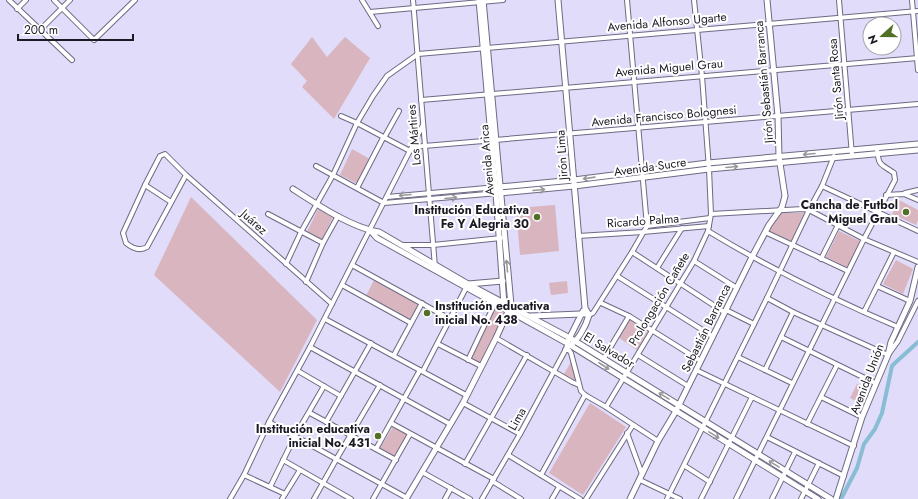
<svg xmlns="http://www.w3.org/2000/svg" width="918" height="499" font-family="Jost,sans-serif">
	<rect width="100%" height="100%" fill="#e0dcf9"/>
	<g fill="#d9b5c0">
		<polygon points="312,37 327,57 345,37 370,58 334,119 302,87 307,81 291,64"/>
		<polygon points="352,149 370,159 358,184 340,175"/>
		<polygon points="191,197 317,320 280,392 154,275"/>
		<polygon points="899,200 918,210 918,220 916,225 892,214"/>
		<polygon points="555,205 559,251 520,255 516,208"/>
		<polygon points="318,209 333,217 321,241 306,234"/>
		<polygon points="781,213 804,213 791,242 768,231 776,219"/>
		<polygon points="839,231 862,242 849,268 826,257"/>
		<polygon points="896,260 913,269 903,294 883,284"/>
		<polygon points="374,280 419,304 410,321 366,296"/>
		<polygon points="567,281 568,293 551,295 549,283"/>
		<polygon points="495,308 504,313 480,364 471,359"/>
		<polygon points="630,319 648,331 637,350 619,338"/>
		<polygon points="573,361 576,378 574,380 564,374 571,362"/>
		<polygon points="857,384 865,389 859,402 850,398"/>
		<polygon points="590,403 626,427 583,495 549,473"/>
		<polygon points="393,427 408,434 395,457 380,448"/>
	</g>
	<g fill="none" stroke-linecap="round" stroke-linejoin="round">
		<polyline stroke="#88bdd3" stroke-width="4" points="841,499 857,468 864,444 875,429 882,413 892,366 895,363 918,342"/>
		<g stroke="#6e6a83" stroke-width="6">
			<g id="minor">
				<polyline points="9,0 72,60"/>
				<polyline points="54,0 94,40 135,0"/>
				<polyline points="362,0 378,26"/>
				<polyline points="413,0 435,267"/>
				<polyline points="627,0 647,226"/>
				<polyline points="839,0 852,155"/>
				<polyline points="912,0 918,70"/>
				<polyline points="17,9 26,0"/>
				<polyline points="370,12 503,0"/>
				<polyline points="40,30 70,0"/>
				<polyline points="421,100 918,58"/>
				<polyline points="341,116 357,123 410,151"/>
				<polyline points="384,138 399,111"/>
				<polyline points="412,147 918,104"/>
				<polyline points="316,166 384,203 498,193"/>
				<path d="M186,175L147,247C139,252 132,248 126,243L123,233L145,185L160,156L165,154L186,175L332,304"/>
				<polyline points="145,185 171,202"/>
				<polyline points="822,186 918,231"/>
				<polyline points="357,188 383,138"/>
				<polyline points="905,193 918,190"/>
				<polyline points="886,195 904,194 918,200"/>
				<polyline points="387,197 497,187"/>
				<polyline points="268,214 323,243"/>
				<polyline points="711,214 803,209 809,210 864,239 918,262"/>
				<polyline points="647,226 710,218"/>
				<path d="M708,231C769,268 832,299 898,327"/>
				<polyline points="765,232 848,271"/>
				<polyline points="578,236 643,232 709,226"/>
				<polyline points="402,245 433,245 501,238"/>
				<polyline points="632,252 724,312"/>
				<polyline points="821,259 838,225"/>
				<polyline points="694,261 737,288"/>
				<polyline points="286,264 301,232 333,175 357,123 373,96 387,76 418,54 918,11"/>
				<polyline points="352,265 450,319"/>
				<polyline points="657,268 682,228"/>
				<polyline points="617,276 712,336"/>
				<polyline points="306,282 323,243 338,216"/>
				<polyline points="342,285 411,323"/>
				<polyline points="877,286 910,301"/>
				<polyline points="767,298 793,312 888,355 898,341 918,301"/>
				<polyline points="601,303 629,316 701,361"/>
				<polyline points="726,310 754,324"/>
				<polyline points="864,312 894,252"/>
				<polyline points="581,314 589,315 593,313 632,252 647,226"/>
				<polyline points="325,319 466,395"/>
				<polyline points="781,337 875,383"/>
				<polyline points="496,338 572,382 579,385"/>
				<polyline points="438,344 481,366"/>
				<polyline points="310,347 450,424"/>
				<polyline points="565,350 569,350 571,353 581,391 585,395 606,407 658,441"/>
				<polyline points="394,355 422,303"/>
				<polyline points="638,355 688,386"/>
				<polyline points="738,357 792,383"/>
				<polyline points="604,358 629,316"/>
				<polyline points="468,360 496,301"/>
				<polyline points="696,370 854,446"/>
				<polyline points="765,370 793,312"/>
				<polyline points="298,371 341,396"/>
				<polyline points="423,371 467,286"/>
				<polyline points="821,397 862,417"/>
				<polyline points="463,403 520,434"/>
				<polyline points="606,407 694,261 708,231 711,214 709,169 702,76 694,0"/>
				<polyline points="310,413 396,460"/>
				<polyline points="269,422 407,498"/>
				<polyline points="326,422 371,343"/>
				<polyline points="391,423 494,479"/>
				<polyline points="807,424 837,365"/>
				<polyline points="627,433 642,474"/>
				<polyline points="767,437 844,476"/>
				<polyline points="376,449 420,370"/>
				<polyline points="508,455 580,499"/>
				<polyline points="283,460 351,499"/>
				<polyline points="465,464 527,355"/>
				<polyline points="685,466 710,482"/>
				<polyline points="422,472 470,499"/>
				<polyline points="244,475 285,494"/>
				<polyline points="541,475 585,395"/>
				<polyline points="640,480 680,499"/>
				<polyline points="492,481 521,499"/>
				<polyline points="270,487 295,436 324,386"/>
				<polyline points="230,499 244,475 269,422 310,347 423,125"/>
				<polyline points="282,499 300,470"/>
				<polyline points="314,499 337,458 380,385"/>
				<polyline points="373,499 410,434"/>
				<polyline points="445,499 451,488"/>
				<polyline points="482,499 520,434 567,347"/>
				<polyline points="552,499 559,487"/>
				<polyline points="586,499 633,425"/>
				<polyline points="667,499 767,298 809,210 822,186 834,156"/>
				<polyline points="701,499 752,397"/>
				<path d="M736,499L864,239L895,180L894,173C880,163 879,167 877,149"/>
				<polyline points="772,499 795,452"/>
				<polyline points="801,499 819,463"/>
			</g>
		</g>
		<g stroke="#6e6a83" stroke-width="7">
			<g id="tertiary">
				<polyline points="479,0 496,193 504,305"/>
				<path d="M558,0L585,308L589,315C586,326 578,342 567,347"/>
				<polyline points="499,187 574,180 708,163 918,144"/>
				<path d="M293,189C316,204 352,228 379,232L468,284L570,338L831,499"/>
				<polyline points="500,193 574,186 709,169 918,150"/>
				<polyline points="370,230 377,238 565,342 818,499"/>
				<polyline points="468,284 503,281"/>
				<polyline points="531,316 581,314"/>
				<polyline points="568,341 583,311"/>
				<polyline points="406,499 463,403 496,338 511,305 483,0"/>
				<polyline points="630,499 658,441 676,411 752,257 769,225 782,207 785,196 779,157 778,116 767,0"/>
				<polyline points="836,499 862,417 888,355 891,342 910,301 918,267"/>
			</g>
		</g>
		<use href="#minor" stroke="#fff" stroke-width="4"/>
		<use href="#tertiary" stroke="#fff" stroke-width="5"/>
	</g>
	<defs><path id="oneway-shaft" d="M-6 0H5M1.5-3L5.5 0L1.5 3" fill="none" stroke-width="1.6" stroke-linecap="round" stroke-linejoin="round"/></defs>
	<g stroke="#98989c">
		<use href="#oneway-shaft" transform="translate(809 154) rotate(175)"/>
		<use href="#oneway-shaft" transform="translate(732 167) rotate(-5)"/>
		<use href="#oneway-shaft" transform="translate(589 178) rotate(172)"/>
		<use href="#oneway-shaft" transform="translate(539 190) rotate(-5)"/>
		<use href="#oneway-shaft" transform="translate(405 195) rotate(175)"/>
		<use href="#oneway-shaft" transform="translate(451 198) rotate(-5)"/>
		<use href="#oneway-shaft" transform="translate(507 266) rotate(-95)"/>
		<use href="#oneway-shaft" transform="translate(604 366) rotate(33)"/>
		<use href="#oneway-shaft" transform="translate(664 396) rotate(-148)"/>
		<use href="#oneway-shaft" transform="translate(714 435) rotate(32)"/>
		<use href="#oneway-shaft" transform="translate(774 464) rotate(-149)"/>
	</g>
	<g fill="#527025" stroke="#fff" stroke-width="1.5">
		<circle cx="906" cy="212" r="4"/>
		<circle cx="537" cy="217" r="4"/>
		<circle cx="427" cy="313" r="4"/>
		<circle cx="378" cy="436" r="4"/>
	</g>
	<g text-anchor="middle" stroke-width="4" stroke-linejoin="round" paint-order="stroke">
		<g font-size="12" fill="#1b1923" stroke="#fff">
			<text transform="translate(667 22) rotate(-5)" y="4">Avenida Alfonso Ugarte</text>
			<text transform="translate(669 68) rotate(-5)" y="4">Avenida Miguel Grau</text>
			<text transform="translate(836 79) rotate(-95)" y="4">Jirón Santa Rosa</text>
			<text transform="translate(764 82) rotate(-95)" y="4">Jirón Sebastián Barranca</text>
			<text transform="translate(664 116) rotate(-5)" y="4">Avenida Francisco Bolognesi</text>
			<text transform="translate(414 135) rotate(-95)" y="4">Los Mártires</text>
			<text transform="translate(562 155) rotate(-94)" y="4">Jirón Lima</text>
			<text transform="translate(487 160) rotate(-95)" y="4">Avenida Arica</text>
			<text transform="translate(650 167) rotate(-8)" y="4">Avenida Sucre</text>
			<text transform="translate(643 221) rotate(-4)" y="4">Ricardo Palma</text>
			<text transform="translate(254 222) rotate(42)" y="4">Juárez</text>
			<text transform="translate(659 299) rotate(-59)" y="4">Prolongación Cañete</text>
			<text transform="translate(706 328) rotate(-64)" y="4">Sebastián Barranca</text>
			<text transform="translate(609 350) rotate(31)" y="4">El Salvador</text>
			<text transform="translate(867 379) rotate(-69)" y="4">Avenida Unión</text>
			<text transform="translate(517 419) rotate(-61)" y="4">Lima</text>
		</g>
		<g font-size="12" font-weight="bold" fill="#1b1923" stroke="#fff" text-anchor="end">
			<text x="898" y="209">Cancha de Futbol<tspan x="898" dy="14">Miguel Grau</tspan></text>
			<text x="529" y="214">Institución Educativa<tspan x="529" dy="14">Fe Y Alegria 30</tspan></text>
			<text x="435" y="310" text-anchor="start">Institución educativa<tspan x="435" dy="14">inicial No. 438</tspan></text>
			<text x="370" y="433">Institución educativa<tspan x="370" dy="14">inicial No. 431</tspan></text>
		</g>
	</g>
	<g transform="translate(882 36) rotate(249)"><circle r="19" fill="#ffffff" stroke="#a4a3a7"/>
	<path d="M0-3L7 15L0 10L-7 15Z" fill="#527025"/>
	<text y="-6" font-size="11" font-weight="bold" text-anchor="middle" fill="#1b1923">N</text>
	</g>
	<path d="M18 34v6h115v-6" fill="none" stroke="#1b1923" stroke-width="2"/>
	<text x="24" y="34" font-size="12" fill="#1b1923" stroke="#ffffff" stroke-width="3" paint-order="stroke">200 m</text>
</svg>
